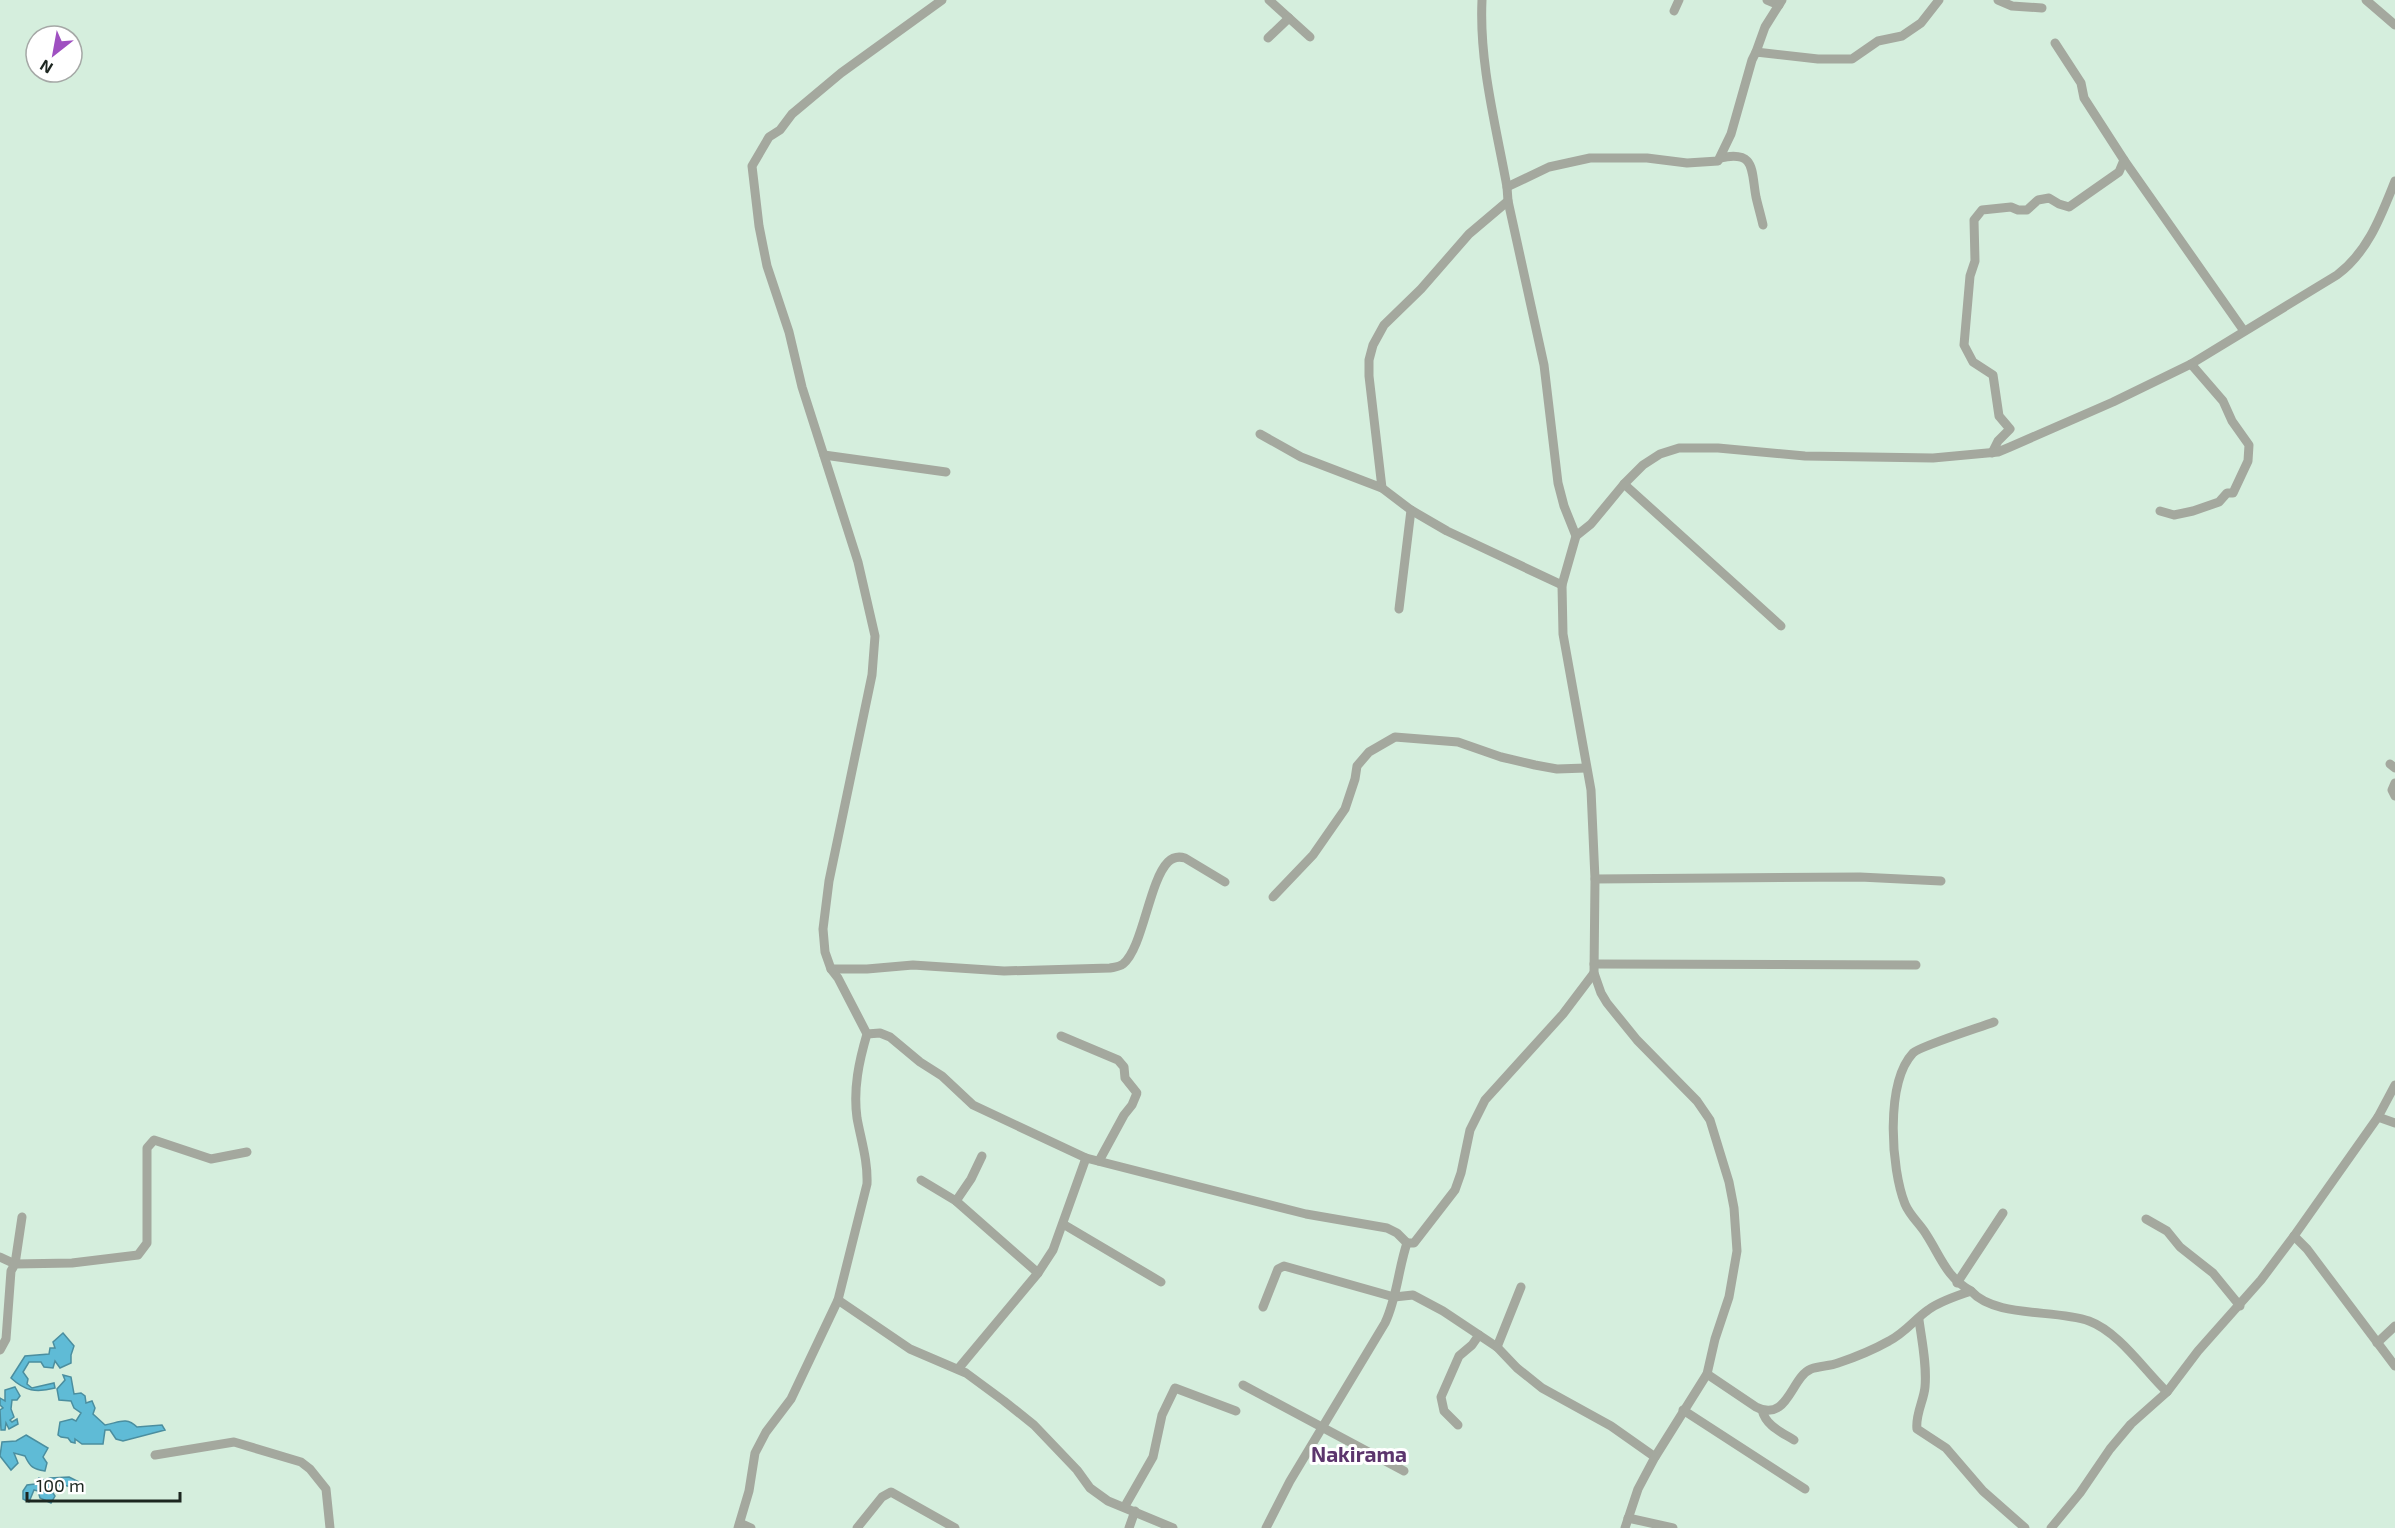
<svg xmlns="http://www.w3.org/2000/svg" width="2395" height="1528" font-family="'Exo 2',sans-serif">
	<rect width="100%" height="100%" fill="#d5eedd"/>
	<g fill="#5fbbd6" stroke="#4b8e9f" stroke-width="1.5">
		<path d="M63,1333L74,1346L71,1355V1363L60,1368L55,1361L53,1368L44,1367L41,1362H29L23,1372L28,1379L27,1384L32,1388L54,1383L55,1388C36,1393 25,1391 11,1378L25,1356L49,1354L50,1348H55L53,1342Z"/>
		<path d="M63,1375L71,1377L74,1394L81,1393L85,1396L86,1403L92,1401L95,1408L93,1414L105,1425C118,1423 126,1416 137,1427L162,1425L165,1430L123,1441L116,1439L110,1430H105L103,1444H82L75,1439V1443L71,1442L68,1438L61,1437L58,1435L60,1422L72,1419L76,1421L81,1413L74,1408L71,1401L59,1400L57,1389L65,1380Z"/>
		<polygon points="15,1387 20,1396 17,1400 12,1400 11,1409 14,1417 10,1420 12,1422 17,1419 18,1424 9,1429 6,1423 5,1430 1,1430 0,1410 3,1408 0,1405 0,1398 5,1401 5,1390"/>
		<path d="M26,1435L48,1448L43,1457L47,1463L45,1471C33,1469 30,1467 25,1456L14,1453L18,1463L11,1470L0,1456L2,1442L16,1441Z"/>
		<polygon points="69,1477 79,1482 74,1488 64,1485 49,1487 55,1496 51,1503 40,1498 38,1491 34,1490 29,1502 23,1499 23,1491 27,1485 35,1484 39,1478 44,1480 50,1478"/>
	</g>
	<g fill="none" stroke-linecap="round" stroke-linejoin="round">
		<g stroke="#a4a89e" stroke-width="9">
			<polyline points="1269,0 1310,37"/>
			<path d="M1482,0C1479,63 1496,126 1507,187L1508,201L1544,365L1558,483L1564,506L1576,536"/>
			<polyline points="1767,0 1779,5"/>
			<polyline points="1998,0 2012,6 2042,8"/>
			<polyline points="2366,0 2395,25"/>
			<polyline points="1674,11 1679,0"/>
			<polyline points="1268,38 1289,18"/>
			<polyline points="2055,43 2081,83 2084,98 2124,160 2244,331"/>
			<polyline points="1756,52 1765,27 1782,0"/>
			<path d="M1720,158C1756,150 1751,170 1756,197C1758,206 1761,216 1763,225"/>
			<polyline points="1507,187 1549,167 1590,158 1647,158 1687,163 1718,161 1731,134 1752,60 1756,52 1818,59 1852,59 1878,41 1902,36 1921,23 1939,0"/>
			<polyline points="1260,434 1301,457 1382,488 1411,510 1447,531 1562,585"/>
			<polyline points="1992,453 1998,441 2010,429 1999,416 1993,375 1973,362 1964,345 1970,276 1975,261 1974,220 1982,210 2011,207 2018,210 2027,210 2038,200 2049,198 2059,204 2069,207 2119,172 2124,160"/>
			<polyline points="824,455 946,472"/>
			<polyline points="1624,484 1781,626"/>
			<polyline points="1382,488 1369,376 1369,360 1373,345 1384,325 1421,289 1469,234 1508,201"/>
			<polyline points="2160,511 2174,515 2193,511 2219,502 2227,493 2233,493 2248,461 2249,445 2232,421 2223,401 2191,364"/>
			<polyline points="1399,609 1411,510"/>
			<polyline points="2390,764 2395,768"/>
			<polyline points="2395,783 2392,790 2395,796"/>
			<polyline points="1595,879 1860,877 1941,881"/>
			<polyline points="1273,897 1313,855 1345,809 1355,779 1357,766 1369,752 1395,737 1458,742 1501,757 1535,765 1557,769 1586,768"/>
			<polyline points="1594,964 1916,965"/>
			<path d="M831,969H867L913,965L1004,971L1110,968C1115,967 1119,967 1123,964C1143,948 1149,881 1168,862C1173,857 1178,856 1185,858L1225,882"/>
			<polyline points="867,1034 880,1033 890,1037 920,1062 942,1076 973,1105 1086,1158 1306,1214 1387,1228 1397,1233 1407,1243"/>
			<polyline points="1061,1036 1118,1060 1124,1067 1125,1078 1137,1093 1132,1105 1124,1115 1099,1161"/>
			<polyline points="2378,1117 2395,1123"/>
			<polyline points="921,1180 956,1201 1038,1273"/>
			<polyline points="956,1201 971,1179 982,1156"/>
			<polyline points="2146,1219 2167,1231 2180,1247 2213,1273 2240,1306"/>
			<polyline points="1063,1224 1161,1282"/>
			<polyline points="2294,1236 2307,1249 2395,1366"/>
			<polyline points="0,1257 15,1264 22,1217"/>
			<polyline points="1957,1283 2003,1213"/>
			<path d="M1971,1291C1946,1277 1941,1257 1926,1234C1920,1224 1910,1216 1905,1204C1891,1169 1885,1083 1913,1053C1918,1047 1981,1027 1994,1022"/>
			<polyline points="838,1300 910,1349 966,1373 1004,1401 1034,1425 1077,1470 1090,1488 1108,1501 1173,1528"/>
			<polyline points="1263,1307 1278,1269 1284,1266 1394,1297 1413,1295 1443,1311 1497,1347 1517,1368 1542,1388 1611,1426 1655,1457"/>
			<path d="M1919,1320C1922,1342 1927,1365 1925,1387C1924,1400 1915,1415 1917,1429L1946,1448L1983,1491L2025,1528"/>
			<polyline points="2377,1343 2395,1326"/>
			<polyline points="1497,1347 1521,1287"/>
			<polyline points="0,1350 6,1339 11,1271 15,1264 72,1263 138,1255 147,1243 147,1148 154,1140 211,1159 247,1152"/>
			<polyline points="958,1369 1038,1273 1053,1250 1086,1158"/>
			<path d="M1707,1374L1756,1407C1788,1423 1791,1377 1811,1369C1820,1366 1830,1366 1838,1363C1856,1357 1873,1350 1889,1341C1905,1333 1915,1319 1928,1310C1940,1301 1957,1296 1971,1291C1995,1318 2055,1309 2089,1321C2119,1332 2144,1370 2167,1392"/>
			<polyline points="1243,1385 1404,1471"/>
			<polyline points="1683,1410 1805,1489"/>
			<path d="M1762,1410C1766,1426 1781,1432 1794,1440"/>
			<polyline points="1458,1425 1444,1411 1441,1397 1459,1356 1472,1345 1479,1335"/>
			<polyline points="155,1455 234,1442 301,1462 310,1469 326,1489 330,1528"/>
			<polyline points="1125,1506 1153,1457 1162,1415 1175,1388 1236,1411"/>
			<polyline points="1628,1518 1673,1528"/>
			<polyline points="740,1523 751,1528"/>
			<path d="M738,1528L749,1491L755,1453L766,1432L791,1399L838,1300L867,1184C868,1161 861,1140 857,1118C853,1089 859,1061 867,1034L838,978L831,969L825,952L823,929L829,881L872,675L875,636L858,562L802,387L789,332L767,266L759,226L752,166L769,137L780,130L792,114L841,73L942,0"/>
			<polyline points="857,1528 882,1497 891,1492 955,1528"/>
			<polyline points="1129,1528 1135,1511"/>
			<path d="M1266,1528L1290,1481L1385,1323C1397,1298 1398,1270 1407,1243H1414L1455,1190L1461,1173L1470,1130L1485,1100L1563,1014L1594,973"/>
			<path d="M1625,1528L1638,1489L1655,1457L1707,1374L1715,1339L1729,1297L1737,1251L1734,1208L1729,1182L1710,1120L1697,1101L1637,1040L1607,1003L1601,993L1594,973L1595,879L1591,790L1563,634L1562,585L1576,536L1591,524L1624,484L1643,465L1660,454L1679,448H1718L1805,456L1933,458L1998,452L2010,447L2113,402L2191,364L2337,275C2368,252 2381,216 2395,181"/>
			<polyline points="2051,1528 2080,1493 2110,1449 2131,1424 2167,1392 2198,1351 2261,1280 2294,1236 2378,1117 2395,1085"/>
		</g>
	</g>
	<g text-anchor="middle" stroke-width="6" stroke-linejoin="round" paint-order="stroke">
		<g font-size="21" font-weight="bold" fill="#5c356d" stroke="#fff">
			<text x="1359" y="1462">Nakirama</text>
		</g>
	</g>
	<g transform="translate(54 54) rotate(211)"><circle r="28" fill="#ffffff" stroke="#a5a8a6" stroke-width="1.5"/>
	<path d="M0-4.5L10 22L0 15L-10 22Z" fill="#9f50c1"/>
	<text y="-9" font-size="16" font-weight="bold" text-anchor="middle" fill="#1d2620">N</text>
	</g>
	<path d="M27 1492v9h153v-9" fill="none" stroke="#1d2620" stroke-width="3"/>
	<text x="36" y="1492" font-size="18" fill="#1d2620" stroke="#ffffff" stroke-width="4.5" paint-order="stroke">100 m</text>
</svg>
